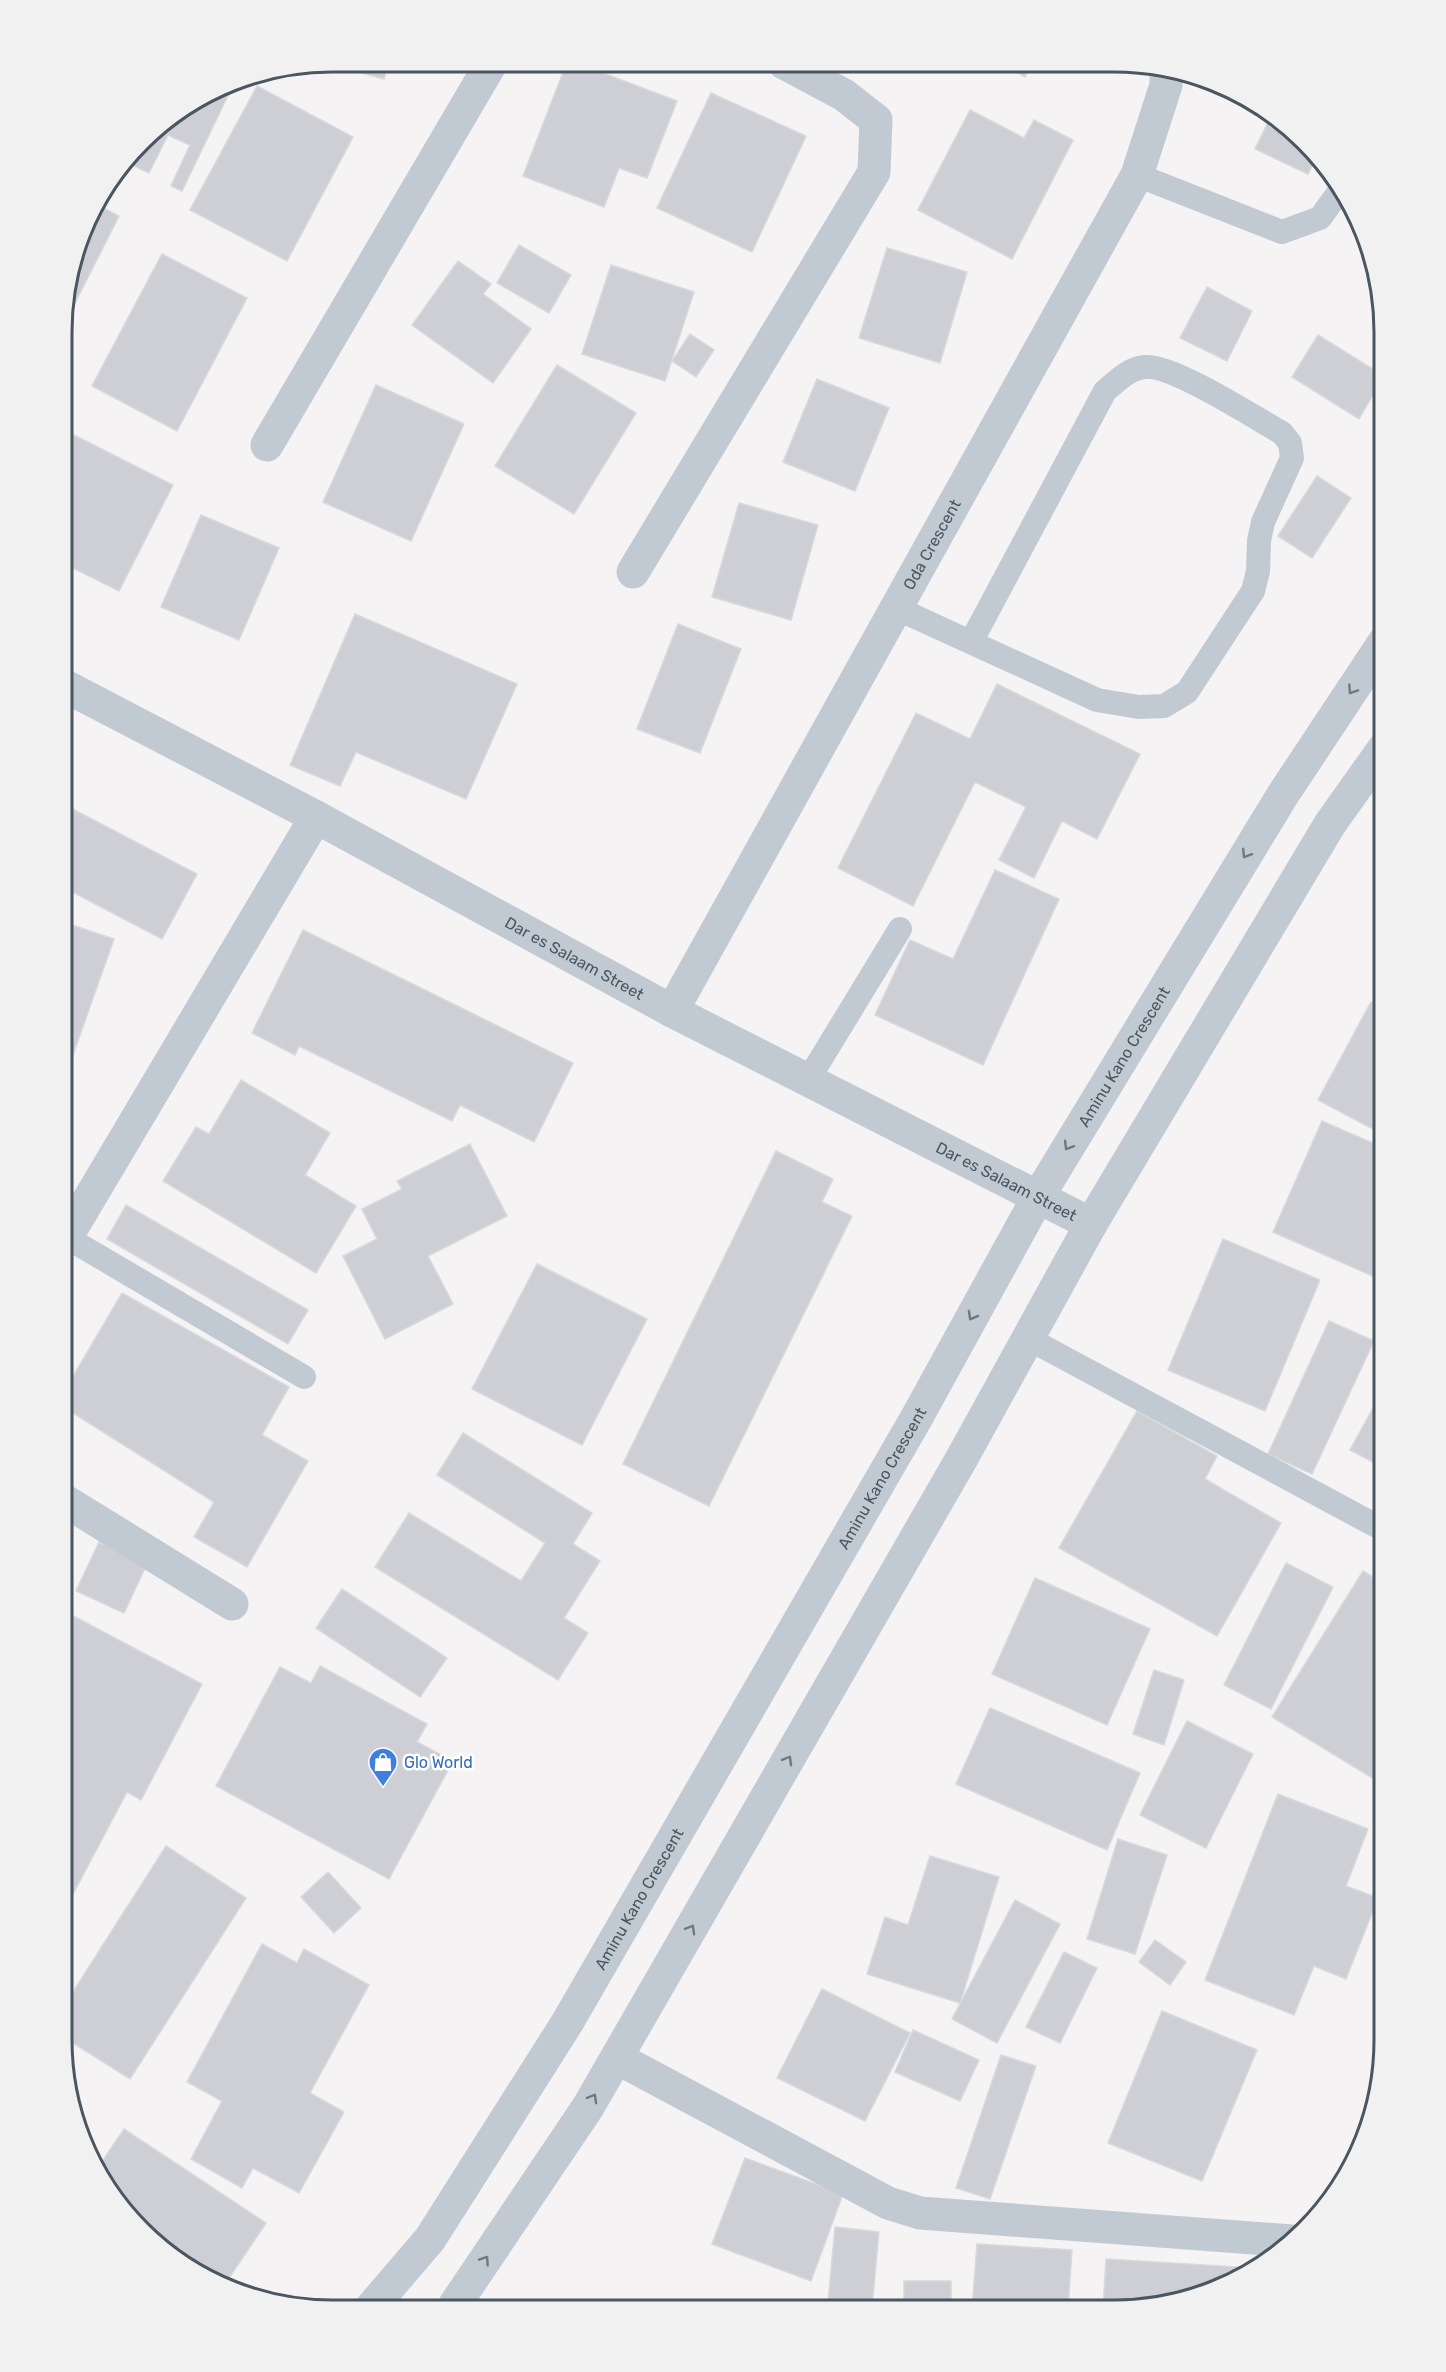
<svg xmlns="http://www.w3.org/2000/svg" width="1446" height="2372" font-family="Rubik,sans-serif">
	<rect width="100%" height="100%" fill="#f5f3f3"/>
	<g fill="#cdcfd5" stroke="#d7d9de" stroke-width="1.5">
		<polygon points="332,62 389,62 384,79 325,63"/>
		<polygon points="567,62 574,62 677,101 647,178 619,168 604,207 523,176"/>
		<polygon points="1000,63 1032,64 1025,77"/>
		<polygon points="235,81 182,191 171,186 190,145 168,135 149,173 128,163 154,129"/>
		<polygon points="257,86 353,137 287,261 190,210"/>
		<polygon points="711,93 806,136 752,252 657,208"/>
		<polygon points="970,110 1024,138 1034,120 1073,140 1012,259 918,210"/>
		<polygon points="1272,114 1317,156 1308,174 1255,149"/>
		<polygon points="96,204 119,216 64,325 64,297 90,212"/>
		<polygon points="519,245 571,275 549,313 497,283"/>
		<polygon points="887,248 967,272 940,363 859,338"/>
		<polygon points="162,254 247,298 177,431 92,386"/>
		<polygon points="458,261 491,284 483,294 531,329 493,383 412,325"/>
		<polygon points="611,265 694,292 665,381 582,354"/>
		<polygon points="1207,287 1252,311 1227,361 1180,338"/>
		<polygon points="690,334 714,350 696,377 672,361"/>
		<polygon points="1318,335 1384,376 1359,419 1292,377"/>
		<polygon points="557,365 636,413 574,514 495,466"/>
		<polygon points="817,379 889,408 855,491 783,462"/>
		<polygon points="376,385 464,424 411,541 323,502"/>
		<polygon points="64,430 173,485 119,591 63,563"/>
		<polygon points="1317,476 1351,498 1312,558 1278,536"/>
		<polygon points="739,503 818,525 791,620 712,597"/>
		<polygon points="201,515 279,548 239,640 161,607"/>
		<polygon points="355,614 517,684 466,799 356,752 340,786 290,765"/>
		<polygon points="678,624 741,649 700,753 637,729"/>
		<polygon points="997,684 1140,754 1097,839 1062,821 1034,878 999,860 1026,807 975,782 913,906 838,868 916,713 970,739"/>
		<polygon points="63,804 197,874 162,939 63,887"/>
		<polygon points="995,870 1059,899 983,1065 875,1015 910,940 953,959"/>
		<polygon points="63,922 114,939 63,1083"/>
		<polygon points="303,930 573,1063 534,1142 460,1105 452,1121 299,1046 295,1055 252,1033"/>
		<polygon points="1371,1002 1384,1009 1384,1135 1318,1100"/>
		<polygon points="241,1080 330,1133 305,1175 356,1206 316,1273 163,1181 196,1127 209,1134"/>
		<polygon points="1322,1121 1384,1148 1384,1281 1273,1232"/>
		<polygon points="470,1144 507,1216 428,1256 453,1304 385,1339 343,1256 377,1239 362,1209 402,1189 397,1181"/>
		<polygon points="776,1151 833,1179 822,1202 852,1216 709,1506 623,1464"/>
		<polygon points="126,1205 308,1310 288,1344 107,1239"/>
		<polygon points="1223,1239 1320,1280 1265,1411 1168,1370"/>
		<polygon points="537,1264 647,1319 582,1445 472,1389"/>
		<polygon points="122,1293 289,1387 262,1435 308,1461 247,1567 194,1537 214,1502 62,1406 62,1395"/>
		<polygon points="1329,1321 1374,1341 1312,1474 1268,1454"/>
		<polygon points="1384,1388 1384,1468 1350,1450"/>
		<polygon points="1137,1411 1217,1456 1205,1479 1281,1523 1217,1636 1059,1548"/>
		<polygon points="463,1433 592,1513 573,1544 600,1561 564,1618 588,1633 558,1680 375,1567 409,1513 521,1581 545,1543 437,1475"/>
		<polygon points="99,1542 147,1564 124,1613 76,1591"/>
		<polygon points="1286,1563 1333,1587 1271,1709 1224,1685"/>
		<polygon points="1363,1571 1384,1584 1384,1785 1272,1717"/>
		<polygon points="1035,1578 1150,1629 1107,1725 992,1674"/>
		<polygon points="342,1589 447,1658 420,1697 316,1628"/>
		<polygon points="62,1610 202,1684 141,1800 127,1792 62,1915"/>
		<polygon points="320,1666 427,1724 417,1742 453,1761 389,1879 216,1786 280,1667 311,1683"/>
		<polygon points="1154,1670 1184,1680 1164,1745 1133,1734"/>
		<polygon points="990,1708 1140,1773 1107,1850 956,1784"/>
		<polygon points="1187,1721 1253,1754 1206,1848 1140,1815"/>
		<polygon points="1278,1794 1368,1829 1346,1886 1378,1898 1346,1979 1314,1966 1294,2015 1205,1980"/>
		<polygon points="1118,1839 1167,1855 1135,1954 1087,1939"/>
		<polygon points="166,1846 246,1898 130,2079 62,2036 62,2009"/>
		<polygon points="930,1856 999,1877 960,2003 867,1974 885,1917 908,1925"/>
		<polygon points="328,1872 361,1908 334,1933 301,1897"/>
		<polygon points="1015,1900 1060,1924 997,2043 952,2019"/>
		<polygon points="1155,1940 1186,1962 1170,1985 1139,1962"/>
		<polygon points="262,1944 297,1963 304,1949 369,1985 310,2093 344,2112 299,2193 253,2168 242,2188 191,2159 222,2101 187,2082"/>
		<polygon points="1064,1952 1097,1968 1060,2043 1026,2027"/>
		<polygon points="822,1989 910,2033 865,2121 777,2078"/>
		<polygon points="1162,2011 1257,2050 1202,2181 1108,2143"/>
		<polygon points="913,2030 979,2060 960,2101 895,2072"/>
		<polygon points="1001,2055 1036,2066 990,2199 956,2188"/>
		<polygon points="124,2129 266,2223 223,2287 162,2250 117,2204 97,2169"/>
		<polygon points="745,2158 843,2194 811,2281 712,2244"/>
		<polygon points="835,2227 879,2232 872,2307 828,2302"/>
		<polygon points="977,2244 1072,2250 1068,2310 972,2310"/>
		<polygon points="1106,2259 1255,2268 1217,2290 1103,2310"/>
		<rect x="904" y="2281" width="47" height="29"/>
		<polygon points="690,2306 747,2309 690,2309"/>
	</g>
	<g fill="none" stroke-linecap="round" stroke-linejoin="round">
		<g stroke="#c1cad2" stroke-width="24">
			<polyline points="1137,175 1282,232 1320,218 1341,189"/>
			<path d="M896,608L1097,700L1139,707L1164,706L1187,692L1253,591L1258,571L1259,541L1263,522L1292,458L1290,443L1282,433C1255,418 1172,364 1145,367C1129,368 1116,382 1105,391L971,642"/>
			<polyline points="808,1080 900,929"/>
			<polyline points="66,1237 304,1377"/>
			<polyline points="1029,1339 1384,1530"/>
		</g>
		<g stroke="#c1cad2" stroke-width="33">
			<polyline points="267,445 492,62"/>
			<polyline points="633,572 874,172 876,120 844,95 784,63"/>
			<path id="s1" d="M63,685L316,817L672,1011L1091,1224"/>
			<path id="s2" d="M672,1011L1137,175L1166,85V68"/>
			<polyline points="63,1243 316,817"/>
			<polyline points="62,1499 232,1604"/>
			<polyline points="617,2058 888,2203 920,2213 1292,2241"/>
		</g>
		<g stroke="#c1cad2" stroke-width="33">
			<path id="s3" d="M371,2308L430,2239L567,2023L917,1417L1038,1197L1282,796L1384,642"/>
			<polyline points="452,2309 588,2107 962,1458 1091,1224 1330,824 1384,748"/>
		</g>
	</g>
	<defs><path id="oneway-chevron" d="M-2-3.5L2.5 0L-2 3.5" fill="none" stroke-width="1.6" stroke-linecap="round" stroke-linejoin="round" transform="scale(1.5)"/></defs>
	<g stroke="#6e7983">
		<use href="#oneway-chevron" transform="translate(1352 690) rotate(124)"/>
		<use href="#oneway-chevron" transform="translate(1246 854) rotate(122)"/>
		<use href="#oneway-chevron" transform="translate(1068 1146) rotate(121)"/>
		<use href="#oneway-chevron" transform="translate(972 1316) rotate(119)"/>
		<use href="#oneway-chevron" transform="translate(788 1760) rotate(-60)"/>
		<use href="#oneway-chevron" transform="translate(691 1929) rotate(-60)"/>
		<use href="#oneway-chevron" transform="translate(593 2098) rotate(-60)"/>
		<use href="#oneway-chevron" transform="translate(485 2260) rotate(-56)"/>
	</g>
	<defs>
		<g id="shop-pin" transform="scale(1.5)"><path d="M0 17L-7.5 6A9.5 9.5 0 1 1 7.5 6Z" fill="#3f7fe0" stroke="#fff"/><path d="M-5-2.5h2.3a2.7 3.5 0 0 1 5.4 0H5L5.5 6h-11ZM-1.5-2.5h3a1.5 2.3 0 0 0-3 0Z" fill="#fff"/></g>
	</defs>
	<g fill-rule="evenodd">
		<use href="#shop-pin" x="383" y="1762"/>
	</g>
	<g text-anchor="middle" stroke-width="5" stroke-linejoin="round" paint-order="stroke">
		<g font-size="16" fill="#4a5661" stroke="#fff">
			<text dy="6" stroke="none"><textPath href="#s2" startOffset="534">Oda Crescent</textPath></text>
			<text dy="6" stroke="none"><textPath href="#s1" startOffset="580">Dar es Salaam Street</textPath></text>
			<text dy="6" stroke="none"><textPath href="#s3" startOffset="1462">Aminu Kano Crescent</textPath></text>
			<text dy="6" stroke="none"><textPath href="#s1" startOffset="1066">Dar es Salaam Street</textPath></text>
			<text dy="6" stroke="none"><textPath href="#s3" startOffset="976">Aminu Kano Crescent</textPath></text>
			<text dy="6" stroke="none"><textPath href="#s3" startOffset="490">Aminu Kano Crescent</textPath></text>
		</g>
		<g font-size="16" fill="#366cbe" stroke="#fff" text-anchor="start">
			<text x="404" y="1768">Glo World</text>
		</g>
	</g>
	<path d="M0 0H1446V2372H0ZM332 72H1114A260 260 0 0 1 1374 332V2040A260 260 0 0 1 1114 2300H332A260 260 0 0 1 72 2040V332A260 260 0 0 1 332 72Z" fill="#f1f1f2" fill-rule="evenodd"/>
	<path fill="none" stroke="#4a5661" stroke-width="3" d="M332 72H1114A260 260 0 0 1 1374 332V2040A260 260 0 0 1 1114 2300H332A260 260 0 0 1 72 2040V332A260 260 0 0 1 332 72Z"/>
</svg>
